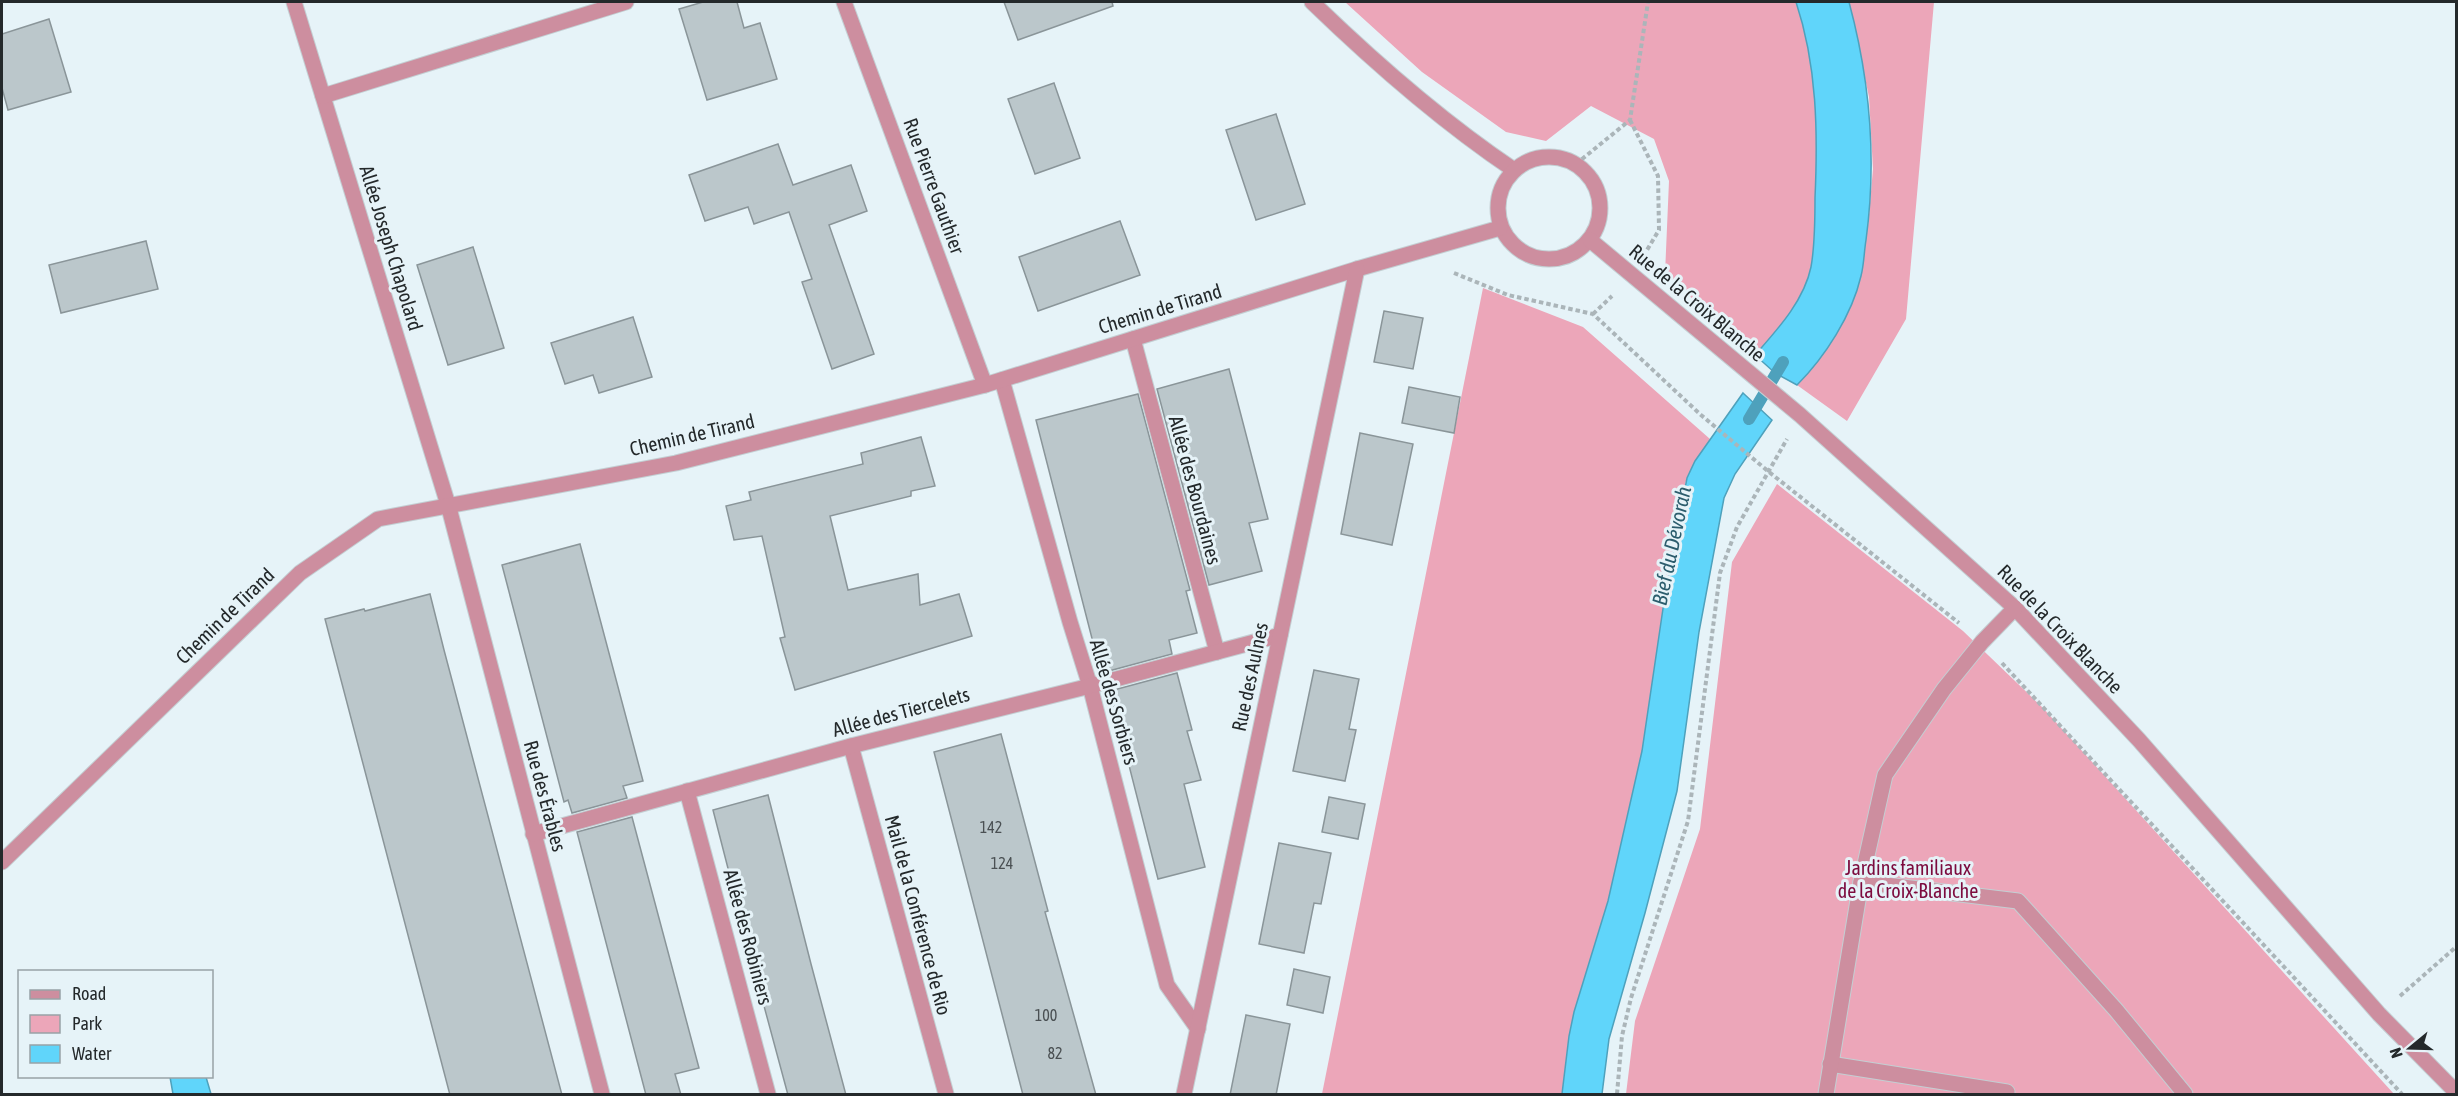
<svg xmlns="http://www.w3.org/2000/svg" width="2458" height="1096" font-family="'Asap Condensed',sans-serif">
	<rect width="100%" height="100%" fill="#e6f3f8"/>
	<g fill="#eca6b9">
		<path d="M1345,2H1796C1817,65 1818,132 1815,198C1815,220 1815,245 1811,267C1804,301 1777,330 1755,355L1665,274L1669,181L1654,139L1591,106L1546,141L1506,132L1422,72Z"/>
		<polygon points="1849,2 1934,2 1906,319 1847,421 1797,385 1824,351 1847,312 1868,226 1873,169 1869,97"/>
		<polygon points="1483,288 1583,327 1710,439 1687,477 1680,504 1642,751 1608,901 1574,1012 1569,1036 1562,1094 1322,1094"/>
		<polygon points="1777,484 1963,631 2043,708 2394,1094 1626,1094 1635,1021 1700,829 1732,562"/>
	</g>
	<g fill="#60d5fa" stroke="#4ea1bc" stroke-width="1.5">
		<path d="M1796,2H1849C1870,80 1877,159 1866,240C1864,252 1864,265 1861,276C1852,315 1825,357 1797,385L1775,373L1755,355C1777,330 1804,301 1811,267C1815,245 1815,220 1815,198C1818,132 1817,65 1796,2Z"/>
		<polygon points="1743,393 1772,420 1735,474 1724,498 1699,632 1677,791 1645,913 1609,1039 1602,1094 1562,1094 1569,1036 1574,1012 1608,901 1642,751 1665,595 1687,478 1695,461"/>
		<polygon points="170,1077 206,1077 211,1094 173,1094"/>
	</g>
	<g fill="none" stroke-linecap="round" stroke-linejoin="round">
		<polyline stroke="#4ea1bc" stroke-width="12" points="1749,419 1783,362"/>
	</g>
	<g fill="#bbc7cb" stroke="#8a9599" stroke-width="1.5">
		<polygon points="703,2 737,2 744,28 760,23 777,79 707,100 679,9"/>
		<polygon points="1004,2 1112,2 1113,6 1018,40"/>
		<polygon points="49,19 71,92 8,110 2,88 2,34"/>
		<polygon points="1054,83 1080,158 1035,174 1008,99"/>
		<polygon points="1276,114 1305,204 1256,220 1226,130"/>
		<polygon points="778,144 793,185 851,165 867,211 829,225 874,354 832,369 802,282 812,279 789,212 754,224 748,207 705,221 689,175"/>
		<polygon points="1120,221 1140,275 1038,311 1019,257"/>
		<polygon points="146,241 158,289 61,313 49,265"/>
		<polygon points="473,247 504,348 448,365 417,265"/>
		<polygon points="1384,311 1423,318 1413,369 1374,362"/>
		<polygon points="633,317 652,377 599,393 593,375 565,384 551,343"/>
		<polygon points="1229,369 1268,519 1249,523 1262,571 1209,585 1157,389"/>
		<polygon points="1409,387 1460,397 1454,433 1402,423"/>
		<polygon points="1138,394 1190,590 1186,591 1197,633 1169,640 1172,654 1105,672 1101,658 1097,658 1036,420"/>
		<polygon points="1360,433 1413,444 1392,545 1341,534"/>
		<polygon points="921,437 935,486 911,491 911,496 830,516 848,590 918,574 920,605 959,594 972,636 795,690 780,638 785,637 762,536 734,540 726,506 751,500 749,492 863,464 861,453"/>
		<polygon points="580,544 643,781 623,786 627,798 572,813 568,800 564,802 502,565"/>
		<polygon points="430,594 444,650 562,1095 450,1095 325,619 364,609 365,611"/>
		<polygon points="1314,670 1359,679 1349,729 1356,730 1345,781 1293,771"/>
		<polygon points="1177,673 1192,730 1187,731 1201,780 1184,784 1205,867 1158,879 1110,691"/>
		<polygon points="1001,734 1048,911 1045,912 1096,1095 1023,1095 934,752"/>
		<polygon points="768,795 811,964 846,1095 788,1095 750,954 713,810"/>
		<polygon points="1329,797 1365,804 1358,839 1322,832"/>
		<polygon points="632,817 699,1068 675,1074 681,1095 646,1095 577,832"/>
		<polygon points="1279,843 1331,853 1321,904 1314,903 1304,953 1259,944"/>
		<polygon points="1294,969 1330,977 1323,1013 1287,1005"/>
		<polygon points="1246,1015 1290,1024 1276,1095 1230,1095"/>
	</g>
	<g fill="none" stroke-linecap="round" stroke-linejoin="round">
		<g stroke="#c3cfd3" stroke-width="17">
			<g id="minor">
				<polyline points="294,2 449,508 602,1094"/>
				<polyline points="844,2 985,385"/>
				<path d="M1312,2C1374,62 1441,121 1514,170"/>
				<polyline points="323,96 626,2"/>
				<circle cx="1549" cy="208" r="51"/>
				<polyline points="1590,240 1800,415 2015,608 2139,740 2379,1014 2456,1092"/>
				<polyline points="1133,339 1217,652"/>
				<polyline points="1002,380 1070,622 1090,686 1167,985 1198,1029"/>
				<polyline points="851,746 946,1094"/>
				<polyline points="687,791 768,1094"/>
				<polyline points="533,834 851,746 1090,686 1280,635"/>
				<polyline points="2,862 300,573 378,519 676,463 985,385 1357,269 1500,228"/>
				<polyline points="1861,882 2018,901 2116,1010 2185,1094"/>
				<polyline points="1830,1064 2007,1092"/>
				<polyline points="1184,1094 1357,269"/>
				<polyline points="1826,1094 1861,882 1885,775 1944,689 1982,642 2015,608"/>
			</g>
		</g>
		<g stroke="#abb5b9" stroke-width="4" stroke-dasharray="4.5 3" stroke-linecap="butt">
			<polyline points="1630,120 1658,176 1659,230 1647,250"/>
			<polyline points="1576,164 1630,120 1648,2"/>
			<polyline points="1454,273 1508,295 1593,314 1701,415 1769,472 1959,623"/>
			<polyline points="1593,314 1612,296"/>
			<polyline points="2002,663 2402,1094"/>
			<polyline points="2400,996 2456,947"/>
			<polyline points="1617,1094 1622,1036 1631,998 1688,821 1720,573 1737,527 1787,439"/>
		</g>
		<use href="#minor" stroke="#cd8e9f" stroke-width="15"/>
	</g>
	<g text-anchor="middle" stroke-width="6" stroke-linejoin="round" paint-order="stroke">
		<g font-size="16" fill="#4a5053">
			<text x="991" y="833">142</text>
			<text x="1002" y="869">124</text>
			<text x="1046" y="1021">100</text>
			<text x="1055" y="1059">82</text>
		</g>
		<g font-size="20" fill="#24292b" stroke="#e6f3f8">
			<text transform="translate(934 186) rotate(70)" y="7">Rue Pierre Gauthier</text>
			<text transform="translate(391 248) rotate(73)" y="7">Allée Joseph Chapolard</text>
			<text transform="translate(1697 303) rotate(40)" y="7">Rue de la Croix Blanche</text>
			<text transform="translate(1160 309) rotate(-17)" y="7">Chemin de Tirand</text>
			<text transform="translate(692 435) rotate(-13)" y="7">Chemin de Tirand</text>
			<text transform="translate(1195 490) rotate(75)" y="7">Allée des Bourdaines</text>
			<text transform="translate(225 616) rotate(-44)" y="7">Chemin de Tirand</text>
			<text transform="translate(2060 629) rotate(46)" y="7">Rue de la Croix Blanche</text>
			<text transform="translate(1250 677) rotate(-78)" y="7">Rue des Aulnes</text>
			<text transform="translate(1114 702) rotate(74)" y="7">Allée des Sorbiers</text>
			<text transform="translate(901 712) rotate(-15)" y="7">Allée des Tiercelets</text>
			<text transform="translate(545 796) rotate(75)" y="7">Rue des Érables</text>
			<text transform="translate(918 915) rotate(75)" y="7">Mail de la Conférence de Rio</text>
			<text transform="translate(748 937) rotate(75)" y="7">Allée des Robiniers</text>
		</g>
		<g font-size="20" fill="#7c0b3e" stroke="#e6f3f8">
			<text x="1908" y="875">Jardins familiaux<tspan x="1908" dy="23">de la Croix-Blanche</tspan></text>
		</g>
		<g font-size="21" font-style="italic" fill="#2c5d6d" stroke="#e6f3f8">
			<text transform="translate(1672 546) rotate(-78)" y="7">Bief du Dévorah</text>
		</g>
	</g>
	<rect width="2458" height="1096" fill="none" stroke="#24292b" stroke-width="6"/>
	<rect x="18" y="970" width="195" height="108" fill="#e6f3f8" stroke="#98a2a6" stroke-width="1.5"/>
	<rect x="30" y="990" width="30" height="9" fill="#cd8e9f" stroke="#98a2a6" stroke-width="1.5"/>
	<text x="72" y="1000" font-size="18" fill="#24292b">Road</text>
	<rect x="30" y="1015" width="30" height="18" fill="#eca6b9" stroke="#98a2a6" stroke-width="1.5"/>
	<text x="72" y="1030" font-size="18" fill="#24292b">Park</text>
	<rect x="30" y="1045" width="30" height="18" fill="#60d5fa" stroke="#98a2a6" stroke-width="1.5"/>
	<text x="72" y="1060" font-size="18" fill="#24292b">Water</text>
	<g transform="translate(2410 1048) rotate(251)" stroke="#e6f3f8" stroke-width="4.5" paint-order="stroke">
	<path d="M0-4.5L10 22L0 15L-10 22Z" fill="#24292b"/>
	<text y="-9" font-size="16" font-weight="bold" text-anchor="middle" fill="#24292b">N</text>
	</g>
</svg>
